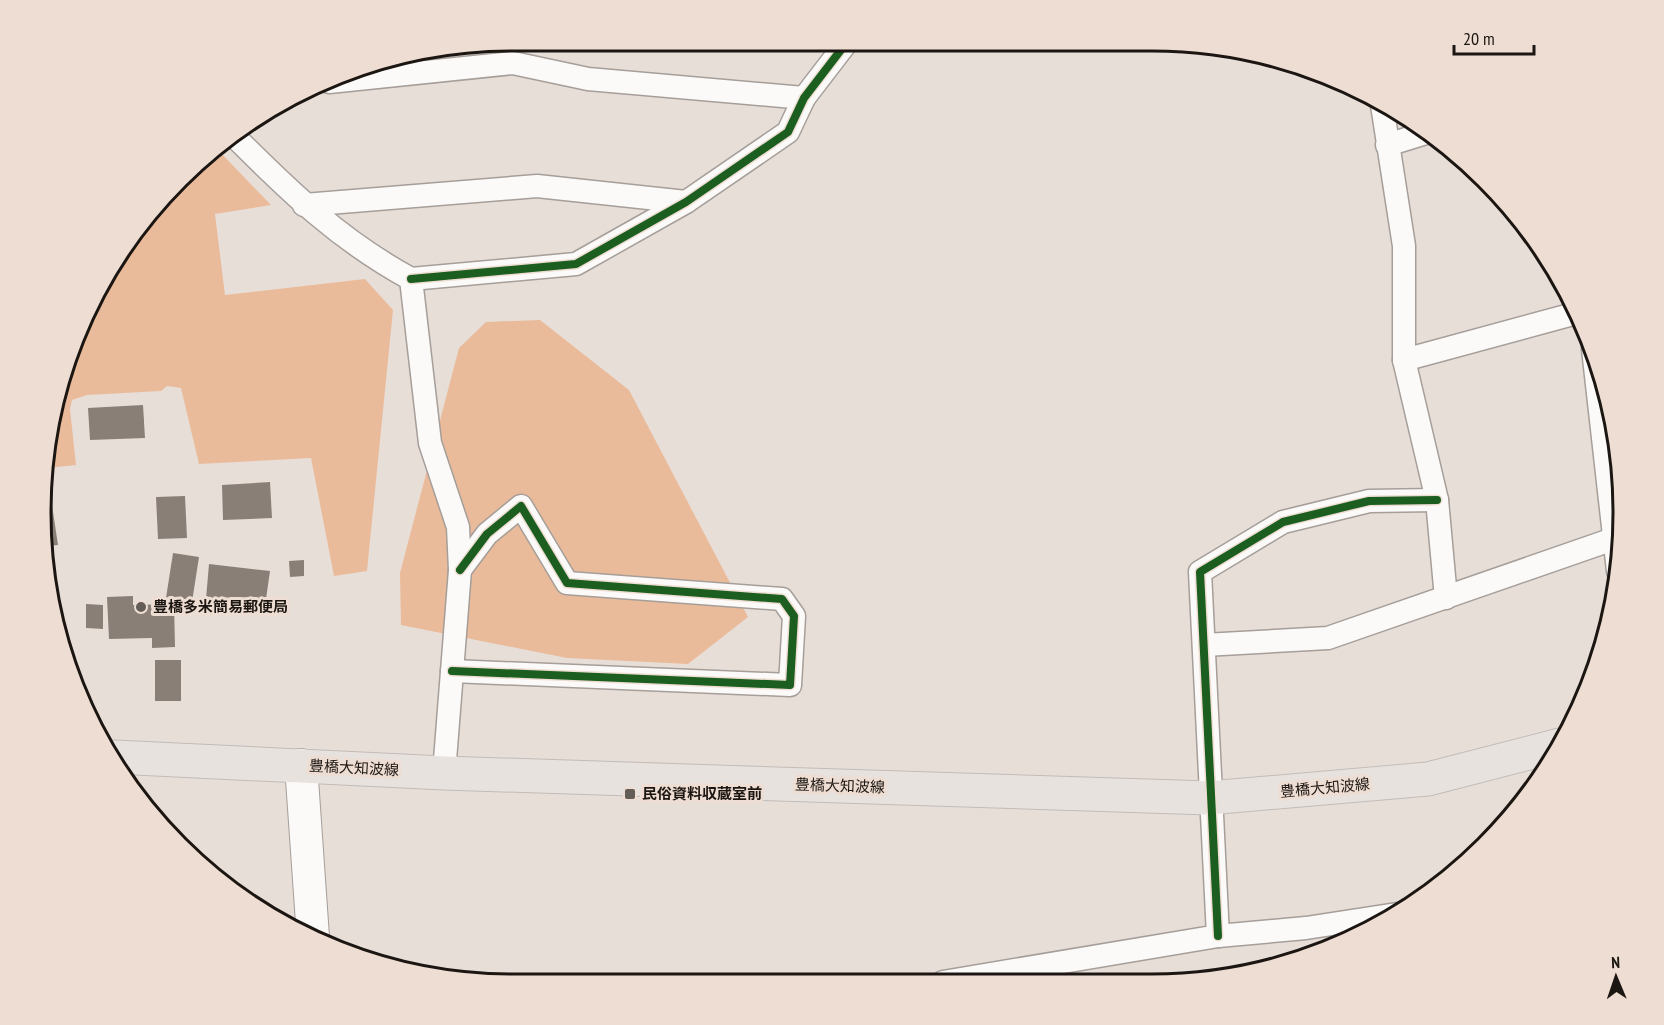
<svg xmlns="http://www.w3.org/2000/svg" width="1664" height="1025" font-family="'PT Sans Narrow','Noto Sans JP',sans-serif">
	<rect width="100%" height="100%" fill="#e8ded8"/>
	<g fill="#eabb9a">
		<polygon points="216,148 271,205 215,214 225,295 365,279 393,310 367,571 334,576 311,458 199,464 181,388 167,386 161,391 87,395 72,400 70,409 76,465 48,468 65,361 138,225"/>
		<polygon points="540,320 629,390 748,617 688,664 567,658 401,625 400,573 459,348 486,322"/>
	</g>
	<g fill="#8a7f76">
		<polygon points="143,405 145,438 90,440 88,408"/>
		<polygon points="47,472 58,545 46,546 41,512"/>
		<polygon points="270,482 272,518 223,520 222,485"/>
		<polygon points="185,496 187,538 158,539 156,497"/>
		<polygon points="173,553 199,557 192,602 166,598"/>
		<polygon points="304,560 304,576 290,577 289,561"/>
		<polygon points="209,564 270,571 265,606 206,599"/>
		<polygon points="133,596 133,605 174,604 175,647 152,648 152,638 109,639 107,597"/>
		<polygon points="86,604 103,605 103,629 86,628"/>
		<rect x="155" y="660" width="26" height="41"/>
	</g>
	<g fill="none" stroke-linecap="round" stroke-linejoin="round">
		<g stroke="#a59e99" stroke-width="25">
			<g id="street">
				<polyline points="329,82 513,63 588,79 804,98"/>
				<polyline points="1382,105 1404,246 1404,360 1437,500 1446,598"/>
				<path d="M232,134C289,191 339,240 411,279L430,443L458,527L460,570L444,773"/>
				<polyline points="1387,145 1429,132"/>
				<polyline points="304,205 537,186 686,202"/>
				<polyline points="411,279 576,264 686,202 788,132 804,98 847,42"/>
				<polyline points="1593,349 1618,571"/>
				<polyline points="1404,360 1577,313"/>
				<polyline points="1204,645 1328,638 1622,536"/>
				<polyline points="452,671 790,685 794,616 782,599 567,583 521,506 487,534 460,570"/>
				<polyline points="1218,936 1200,572 1283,522 1369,501 1437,500"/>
				<polyline points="943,982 1218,936 1306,928 1397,914"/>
			</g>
		</g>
		<g stroke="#a59e99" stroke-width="34">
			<polyline id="secondary" points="301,765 313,937"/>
		</g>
		<g stroke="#c1bcb8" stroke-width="35">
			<polyline id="primary" points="115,757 444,773 1209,798 1428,779 1560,745"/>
		</g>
		<use href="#street" stroke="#fcfaf9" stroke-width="22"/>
		<use href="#secondary" stroke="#fcfaf9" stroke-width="32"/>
		<use href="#primary" stroke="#e8e2de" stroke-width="33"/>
		<g stroke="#eeddd2" stroke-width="11">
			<g id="cycleway">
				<polyline points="411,279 576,264 686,202 788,132 804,98 847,42"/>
				<polyline points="452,671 790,685 794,616 782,599 567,583 521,506 487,534 460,570"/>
				<polyline points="1218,936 1200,572 1283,522 1369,501 1437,500"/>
			</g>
		</g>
		<use href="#cycleway" stroke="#1b5e20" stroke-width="8"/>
	</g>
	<g fill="#635c57" stroke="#eeddd2" stroke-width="2">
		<circle cx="141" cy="607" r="6"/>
		<rect x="624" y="788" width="12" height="12" rx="3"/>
	</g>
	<g text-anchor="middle" stroke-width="6" stroke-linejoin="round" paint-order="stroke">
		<g font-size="15" font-weight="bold" fill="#1c1612" stroke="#eeddd2" text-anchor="start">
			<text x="153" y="612">豊橋多米簡易郵便局</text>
			<text x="642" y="799">民俗資料収蔵室前</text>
		</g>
		<g font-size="15" fill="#1c1612" stroke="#eeddd2">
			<text transform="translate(354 768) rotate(3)" y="5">豊橋大知波線</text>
			<text transform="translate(840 786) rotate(2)" y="5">豊橋大知波線</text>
			<text transform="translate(1325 788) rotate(-5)" y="5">豊橋大知波線</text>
		</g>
	</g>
	<path d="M0 0H1664V1025H0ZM512 51H1152A461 461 0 0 1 1613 512V513A461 461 0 0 1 1152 974H512A461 461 0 0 1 51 513V512A461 461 0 0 1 512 51Z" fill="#eeddd2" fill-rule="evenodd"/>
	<path fill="none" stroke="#1c1612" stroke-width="3" d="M512 51H1152A461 461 0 0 1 1613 512V513A461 461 0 0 1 1152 974H512A461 461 0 0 1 51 513V512A461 461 0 0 1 512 51Z"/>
	<g transform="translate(1616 977) rotate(358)" stroke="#eeddd2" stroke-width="4.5" paint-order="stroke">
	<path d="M0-4.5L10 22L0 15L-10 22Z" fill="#1c1612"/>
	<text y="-9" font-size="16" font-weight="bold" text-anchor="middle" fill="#1c1612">N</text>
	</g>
	<path d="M1454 45v9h80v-9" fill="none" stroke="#1c1612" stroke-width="3"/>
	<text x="1463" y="45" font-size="18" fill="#1c1612" stroke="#eeddd2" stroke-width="4.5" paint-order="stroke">20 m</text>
</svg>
